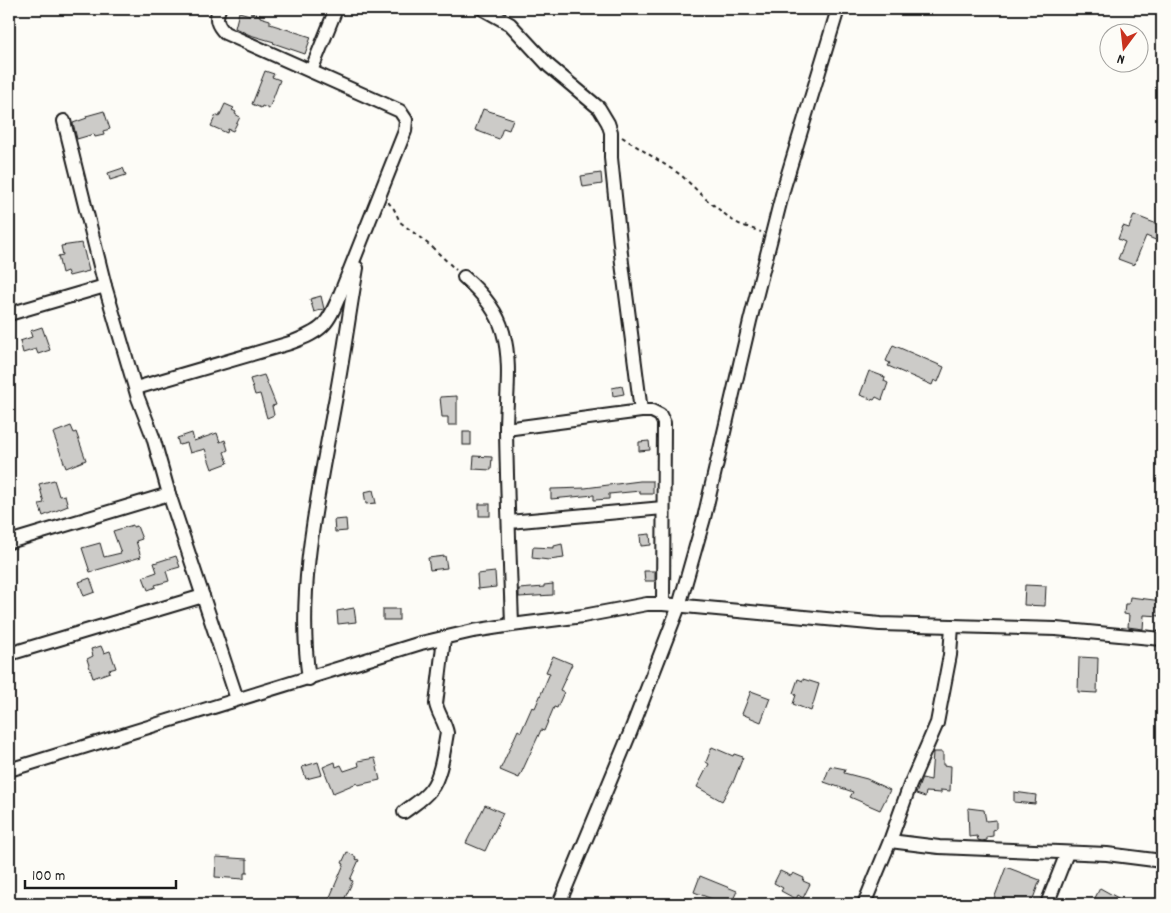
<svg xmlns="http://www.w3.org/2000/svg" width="1171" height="913" font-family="Dekko,sans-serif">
	<rect width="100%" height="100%" fill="#fdfcf7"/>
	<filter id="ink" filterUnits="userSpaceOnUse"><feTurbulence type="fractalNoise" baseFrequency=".02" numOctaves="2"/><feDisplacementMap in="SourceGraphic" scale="10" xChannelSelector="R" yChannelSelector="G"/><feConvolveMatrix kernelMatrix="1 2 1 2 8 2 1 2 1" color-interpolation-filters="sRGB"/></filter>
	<g filter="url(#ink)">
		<g fill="#cccbc8" stroke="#1c1c1c">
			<polygon points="239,12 250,15 251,13 260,15 260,17 270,20 270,24 311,37 305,54 273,43 274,42 250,35 235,28"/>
			<polygon points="265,71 274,74 272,77 280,80 269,109 262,106 261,108 252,104"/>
			<polygon points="225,104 234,108 232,110 236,112 235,114 240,117 233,131 228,129 227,133 211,126 216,115 219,117"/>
			<polygon points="483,109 513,119 509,130 503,128 499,139 475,130"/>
			<polygon points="104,111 110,129 103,131 104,135 95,137 94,134 77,139 73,123 87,118 86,116"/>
			<polygon points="123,168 126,175 110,180 108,173"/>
			<polygon points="601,173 602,184 583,187 581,176"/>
			<polygon points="1134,215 1162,226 1162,232 1158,241 1146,236 1134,265 1118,259 1125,242 1118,239 1123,226 1129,228"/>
			<polygon points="82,243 89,271 69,276 67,271 62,273 58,256 63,255 61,246"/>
			<polygon points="321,296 324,309 314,312 310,299"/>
			<polygon points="42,327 50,350 38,354 36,349 23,353 20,341 32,337 30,331"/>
			<polygon points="893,345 944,367 938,382 934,380 932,385 888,366 890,363 886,361"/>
			<polygon points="869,371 885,377 884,381 888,383 882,400 876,397 874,400 860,395"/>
			<polygon points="264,375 276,405 272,406 274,415 267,418 260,394 255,395 250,379"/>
			<polygon points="622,386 624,394 613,396 612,388"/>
			<polygon points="457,396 457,425 448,425 448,417 442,417 440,397"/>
			<polygon points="71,426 74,433 76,432 86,460 66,468 53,433"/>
			<rect x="463" y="432" width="8" height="13"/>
			<polygon points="192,433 194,441 217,433 220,442 225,440 228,450 224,452 228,463 212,469 205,449 190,453 187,443 179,445 177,438"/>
			<polygon points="649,441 650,450 639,451 639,442"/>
			<polygon points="474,456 492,457 491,470 473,469"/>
			<polygon points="54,480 59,496 65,495 68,506 43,516 39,504 44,503 39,484"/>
			<polygon points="640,481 653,481 653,494 640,494 640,491 609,494 609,499 594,500 594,495 551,499 551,489 585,488"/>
			<polygon points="373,490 376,503 366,504 364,492"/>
			<rect x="479" y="504" width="11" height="12"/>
			<polygon points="346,519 347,531 335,532 334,520"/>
			<polygon points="133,525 133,527 137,526 142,539 136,541 141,557 90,572 82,548 100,543 104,557 121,553 113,531"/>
			<polygon points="650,534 651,545 641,546 640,535"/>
			<polygon points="562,544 564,558 549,560 532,558 533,547 554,548 554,546"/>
			<polygon points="176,556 180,567 166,571 169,581 155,585 156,587 148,590 143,577 157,572 154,563"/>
			<polygon points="445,556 447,568 430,570 428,558"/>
			<polygon points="644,571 655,571 655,581 645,581"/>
			<polygon points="495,572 496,587 478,589 477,574"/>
			<polygon points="90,578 95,592 84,596 79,582"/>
			<polygon points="553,584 553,595 519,597 519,589 544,587 544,585"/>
			<polygon points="1025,585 1046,586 1045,606 1024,605"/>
			<polygon points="1130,597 1162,601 1162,616 1144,615 1143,629 1128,627 1129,615 1124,614 1125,604 1129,604"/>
			<polygon points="354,608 356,622 338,624 337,611"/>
			<rect x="383" y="609" width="16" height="11"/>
			<polygon points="101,646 104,653 110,651 116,668 109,670 110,672 93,678 87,659 93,656 91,649"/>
			<polygon points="553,656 572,664 560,690 564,692 557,708 554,707 544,731 541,730 519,778 500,770 518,730 521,732 532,707 535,708 550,673 546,672"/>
			<polygon points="1079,657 1098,658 1097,693 1078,692"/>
			<polygon points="798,679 803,681 803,679 819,684 811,711 793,704 796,695 793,693"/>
			<polygon points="751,691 770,698 761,722 742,714"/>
			<polygon points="712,747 733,756 734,754 743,757 734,780 722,801 697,787 709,764 706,762"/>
			<polygon points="933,752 943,752 943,765 951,766 950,791 941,790 941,793 926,792 925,797 916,794 922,778 931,780"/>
			<polygon points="375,758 380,780 358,785 357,783 333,793 323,767 335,762 336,767 341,765 344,771 359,766 358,761"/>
			<polygon points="318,762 322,775 306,779 302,767"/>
			<polygon points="830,766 845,769 844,773 867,779 890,790 880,810 850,797 853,792 824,782"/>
			<polygon points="1014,792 1036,795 1035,804 1014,802"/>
			<polygon points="485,805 503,813 485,851 466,843"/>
			<polygon points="968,808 984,810 986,821 996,820 996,829 993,830 993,836 987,837 987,840 982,841 978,840 977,836 969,837"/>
			<polygon points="347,852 356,857 355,859 359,860 350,880 353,881 342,904 327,904 344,864 342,863"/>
			<polygon points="216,857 247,859 247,873 244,873 244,879 215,877"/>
			<polygon points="1006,867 1040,880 1031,904 992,904"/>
			<polygon points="780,871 791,876 793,873 804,878 803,881 810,884 803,898 798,895 796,899 781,891 783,888 774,883"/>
			<polygon points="700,876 737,891 731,904 725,904 694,892"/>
			<polygon points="1100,888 1118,898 1115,904 1098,904 1093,902"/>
		</g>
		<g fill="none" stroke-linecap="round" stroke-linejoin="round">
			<g stroke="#1c1c1c" stroke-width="16">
				<g id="minor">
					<polyline points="483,9 510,24 549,66 599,108 608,123 611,132 611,158 622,263 641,411"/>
					<polyline points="311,71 336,9"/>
					<polyline points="64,121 105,286 138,398 153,437 169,494 237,699"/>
					<path d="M464,277C480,291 497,310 503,332C512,363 506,398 506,430C507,495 510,560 512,625"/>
					<polyline points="9,314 105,286"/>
					<path d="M136,388L290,343C324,330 327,326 341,292L405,131L406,120L400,111L225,33C217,25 215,19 219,9"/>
					<polyline points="506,429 641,411 652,411 660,415 664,423 663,604"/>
					<polyline points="509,522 663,508"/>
					<polyline points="9,542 169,494"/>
					<polyline points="9,654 203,596"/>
					<path d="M309,679C296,588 318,496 334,407C343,361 349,314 357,268"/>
					<polyline points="9,770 421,643 473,631 512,625 583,616 647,604 663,604 880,624 1056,629 1162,639"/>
					<path d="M404,812C413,805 424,799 431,789C441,777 444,749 447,733C445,722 438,714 436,704L444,638"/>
					<polyline points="890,841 939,847 1107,854 1162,861"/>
					<polyline points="559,904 630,733 679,606 704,518 750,321 784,187 838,9"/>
					<polyline points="864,904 890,841 910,785 937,723 950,655 952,626"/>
					<polyline points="1047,904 1067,853"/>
				</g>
			</g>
			<g stroke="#1c1c1c" stroke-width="2" stroke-dasharray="4 4" stroke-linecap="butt">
				<polyline points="622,137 681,175 706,199 732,220 739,224 761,232"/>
				<polyline points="388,202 394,209 400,222 432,247 456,270"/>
			</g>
			<use href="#minor" stroke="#fdfcf7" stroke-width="12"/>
		</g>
	</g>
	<rect width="1171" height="913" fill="none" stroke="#fdfcf7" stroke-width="30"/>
	<rect x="15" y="15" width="1141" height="883" fill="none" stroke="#1c1c1c" stroke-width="2" filter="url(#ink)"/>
	<g transform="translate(1124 48) rotate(195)"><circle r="24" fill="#fdfcf7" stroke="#a3a29f"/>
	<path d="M0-4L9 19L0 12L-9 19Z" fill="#c8321e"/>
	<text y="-8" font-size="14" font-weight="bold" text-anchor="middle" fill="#1c1c1c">N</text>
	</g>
	<path d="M25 880v8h151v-8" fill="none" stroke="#1c1c1c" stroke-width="2.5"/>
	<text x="32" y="880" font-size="15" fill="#1c1c1c" stroke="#fdfcf7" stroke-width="4" paint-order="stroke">100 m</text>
</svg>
